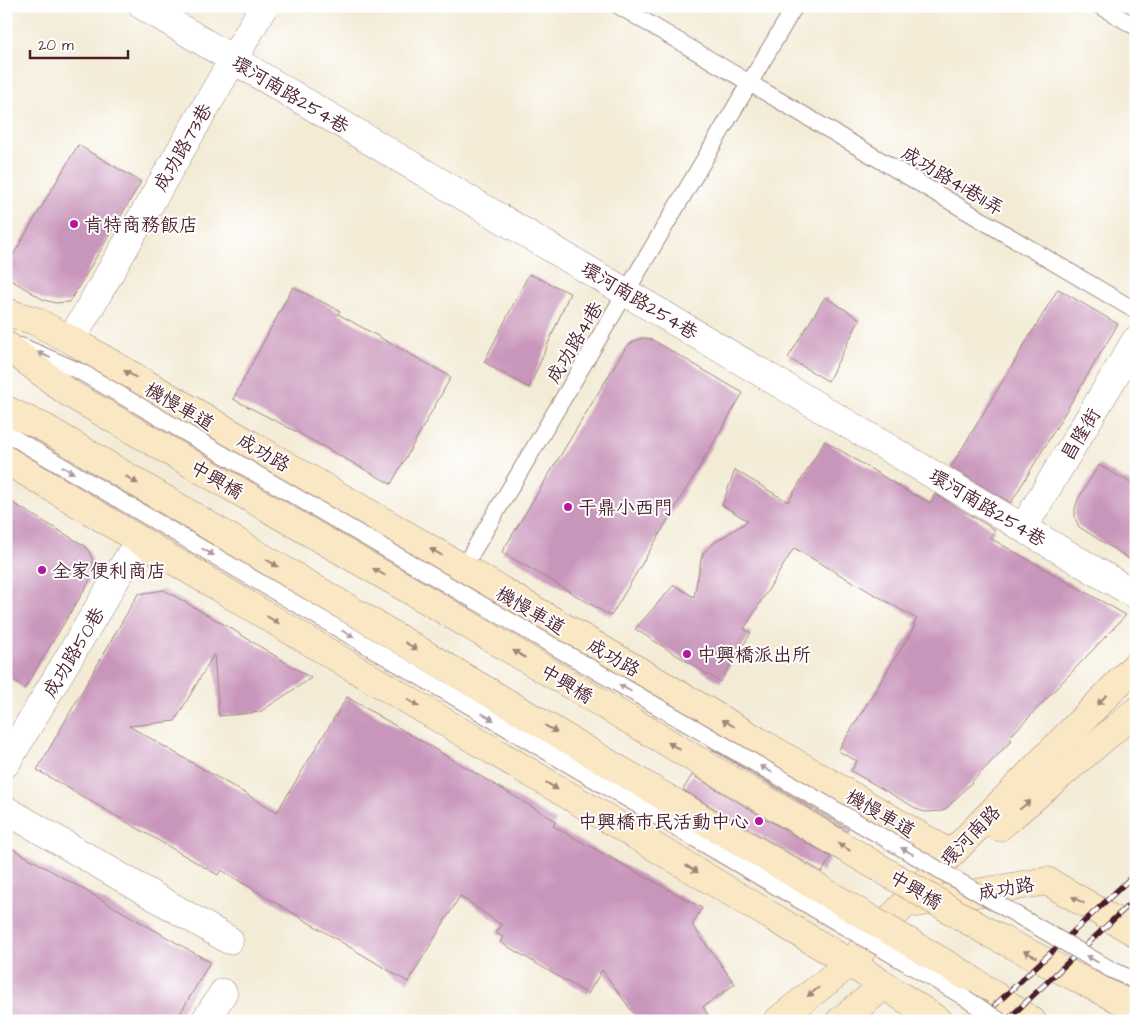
<svg xmlns="http://www.w3.org/2000/svg" width="1142" height="1027" font-family="'Architects Daughter','LXGW WenKai TC',sans-serif">
	<rect width="100%" height="100%" fill="#fff"/>
	<filter id="ink" filterUnits="userSpaceOnUse"><feTurbulence type="fractalNoise" baseFrequency=".02" numOctaves="2"/><feDisplacementMap in="SourceGraphic" scale="10" xChannelSelector="R" yChannelSelector="G"/><feConvolveMatrix kernelMatrix="1 2 1 2 8 2 1 2 1" color-interpolation-filters="sRGB"/></filter>
	<filter id="wash" filterUnits="userSpaceOnUse"><feTurbulence type="fractalNoise" baseFrequency=".0096" numOctaves="4" result="noise"/><feDisplacementMap in="SourceGraphic" scale="20" xChannelSelector="R" yChannelSelector="G"/><feGaussianBlur stdDeviation="1.12" result="paint"/><feColorMatrix in="noise" values="0 0 0 0 0 0 0 0 0 0 0 0 0 0 0 0 0 1.4 0 .05"/><feComposite in="paint" operator="in"/></filter>
	<g filter="url(#wash)">
		<rect width="100%" height="100%" fill="#f3ebd5"/>
		<g id="blocks">
			<g fill="#c996bb">
				<polygon points="78,145 141,182 73,296 69,302 56,303 44,300 6,277 6,267"/>
				<polygon points="529,274 570,293 529,388 484,362"/>
				<polygon points="293,287 340,311 338,314 451,377 391,484 297,432 233,399"/>
				<polygon points="1058,289 1118,324 1011,503 951,467"/>
				<polygon points="825,297 860,319 828,381 788,358"/>
				<polygon points="642,338 651,339 743,393 611,616 502,552 626,347 633,342"/>
				<polygon points="825,441 915,496 916,495 930,503 935,494 995,530 990,538 1126,615 1009,738 1012,740 948,807 942,811 927,812 921,811 851,771 857,761 838,751 915,626 913,625 917,619 794,548 744,629 751,633 720,682 635,629 674,585 694,597 701,560 703,553 714,543 748,521 722,505 735,470 788,502"/>
				<polygon points="1099,465 1136,486 1136,563 1079,527 1075,518 1075,509 1078,499"/>
				<polygon points="6,499 85,546 89,551 93,562 92,574 89,582 24,689 6,675"/>
				<polygon points="164,590 230,628 311,678 260,712 219,716 214,654 175,721 129,726 277,812 347,697 556,821 553,826 702,908 692,925 735,984 703,1007 712,1021 639,1021 602,970 588,994 500,942 503,937 496,933 502,925 460,896 408,982 221,870 218,875 37,770 138,594"/>
				<polygon points="708,747 848,829 847,831"/>
				<polygon points="692,775 831,857 822,872 683,790"/>
				<polygon points="6,845 210,962 176,1021 6,1021"/>
			</g>
		</g>
	</g>
	<g filter="url(#ink)">
		<use href="#blocks" fill-opacity="0" stroke="#9e8580" stroke-width="1"/>
		<g fill="none" stroke-linecap="round" stroke-linejoin="round">
			<g stroke="#9e8580" stroke-width="18">
				<g id="lane">
					<polyline points="619,6 1136,311"/>
					<polyline points="1100,6 1136,27"/>
					<polyline points="21,346 81,372"/>
					<polyline points="6,433 26,445"/>
					<polyline points="463,568 795,6"/>
				</g>
			</g>
			<g stroke="#9e8580" stroke-width="29">
				<g id="street">
					<polyline points="143,6 1136,595"/>
					<polyline points="71,340 264,6"/>
					<polyline points="1023,528 1136,340"/>
					<polyline points="6,763 139,540"/>
					<polyline points="6,810 229,940"/>
					<polyline points="205,1021 223,993"/>
				</g>
			</g>
			<g stroke="#9e8580" stroke-width="29">
				<g id="secondary">
					<polyline points="6,312 35,321 71,340 463,568 951,854"/>
					<polyline points="6,345 67,392"/>
					<polyline points="6,410 45,428"/>
					<polyline points="6,460 139,540 850,963 939,1021"/>
					<polyline points="999,827 1136,711"/>
					<polyline points="917,903 1047,881 1136,933"/>
					<polyline points="991,934 1136,1008"/>
					<polyline points="966,976 1032,1021"/>
					<polyline points="777,1021 850,963 951,854 1136,665"/>
					<polyline points="840,1021 885,985"/>
				</g>
			</g>
			<use href="#lane" stroke="#fff" stroke-width="16"/>
			<use href="#street" stroke="#fff" stroke-width="28"/>
			<use href="#secondary" stroke="#fae7c3" stroke-width="28"/>
			<g stroke="#4a1f2b" stroke-width="5.5">
				<g id="rail">
					<polyline points="978,1021 1136,873"/>
					<polyline points="1006,1021 1136,898"/>
				</g>
			</g>
			<use href="#rail" stroke="#fff" stroke-width="4" stroke-dasharray="11" stroke-linecap="butt"/>
			<g stroke="#9e8580" stroke-width="18" stroke-linecap="butt">
				<g id="lane-bridge">
					<polyline points="81,372 1110,969 1136,981"/>
					<polyline points="26,445 959,994 1000,1021"/>
				</g>
			</g>
			<g stroke="#9e8580" stroke-width="29" stroke-linecap="butt">
				<g id="secondary-bridge">
					<polyline points="67,392 437,606 991,934"/>
					<polyline points="45,428 966,976"/>
				</g>
			</g>
			<use href="#lane-bridge" stroke="#fff" stroke-width="16"/>
			<use href="#secondary-bridge" stroke="#fae7c3" stroke-width="28"/>
		</g>
		<defs><path id="oneway-solid" d="M-6-.8H1V-3.2L6.5 0L1 3.2V.8H-6Z" transform="scale(1.25)"/></defs>
		<g fill="#ae9aa0">
			<use href="#oneway-solid" transform="translate(44 355) rotate(-156)"/>
			<use href="#oneway-solid" transform="translate(68 470) rotate(30)"/>
			<use href="#oneway-solid" transform="translate(208 552) rotate(30)"/>
			<use href="#oneway-solid" transform="translate(348 634) rotate(30)"/>
			<use href="#oneway-solid" transform="translate(625 688) rotate(-150)"/>
			<use href="#oneway-solid" transform="translate(488 717) rotate(30)"/>
			<use href="#oneway-solid" transform="translate(766 769) rotate(-150)"/>
			<use href="#oneway-solid" transform="translate(907 851) rotate(-150)"/>
			<use href="#oneway-solid" transform="translate(1092 959) rotate(-150)"/>
		</g>
		<g fill="#a28377">
			<use href="#oneway-solid" transform="translate(130 374) rotate(-150)"/>
			<use href="#oneway-solid" transform="translate(132 480) rotate(31)"/>
			<use href="#oneway-solid" transform="translate(436 552) rotate(-150)"/>
			<use href="#oneway-solid" transform="translate(272 563) rotate(31)"/>
			<use href="#oneway-solid" transform="translate(379 572) rotate(-150)"/>
			<use href="#oneway-solid" transform="translate(273 620) rotate(31)"/>
			<use href="#oneway-solid" transform="translate(411 646) rotate(31)"/>
			<use href="#oneway-solid" transform="translate(519 654) rotate(-149)"/>
			<use href="#oneway-solid" transform="translate(1102 700) rotate(134)"/>
			<use href="#oneway-solid" transform="translate(413 703) rotate(31)"/>
			<use href="#oneway-solid" transform="translate(728 723) rotate(-150)"/>
			<use href="#oneway-solid" transform="translate(551 729) rotate(31)"/>
			<use href="#oneway-solid" transform="translate(674 746) rotate(-149)"/>
			<use href="#oneway-solid" transform="translate(552 786) rotate(31)"/>
			<use href="#oneway-solid" transform="translate(1025 805) rotate(-40)"/>
			<use href="#oneway-solid" transform="translate(844 847) rotate(-149)"/>
			<use href="#oneway-solid" transform="translate(692 869) rotate(31)"/>
			<use href="#oneway-solid" transform="translate(1078 900) rotate(-150)"/>
			<use href="#oneway-solid" transform="translate(1030 954) rotate(-153)"/>
			<use href="#oneway-solid" transform="translate(813 992) rotate(142)"/>
		</g>
	</g>
	<g fill="#b5179e" stroke="#fff" stroke-width="2">
		<circle cx="74" cy="224" r="5"/>
		<circle cx="568" cy="507" r="5"/>
		<circle cx="42" cy="570" r="5"/>
		<circle cx="687" cy="654" r="5"/>
		<circle cx="759" cy="821" r="5"/>
	</g>
	<g text-anchor="middle" stroke-width="4" stroke-linejoin="round" paint-order="stroke">
		<g font-size="19" fill="#4a1f2b" stroke="#fff">
			<text transform="translate(291 94) rotate(31)" y="7">環河南路254巷</text>
			<text transform="translate(182 147) rotate(-60)" y="7">成功路73巷</text>
			<text transform="translate(953 180) rotate(31)" y="7">成功路41巷11弄</text>
			<text transform="translate(640 300) rotate(31)" y="7">環河南路254巷</text>
			<text transform="translate(574 342) rotate(-59)" y="7">成功路41巷</text>
			<text transform="translate(180 406) rotate(30)" y="7">機慢車道</text>
			<text transform="translate(1080 434) rotate(-59)" y="7">昌隆街</text>
			<text transform="translate(264 452) rotate(30)" y="7">成功路</text>
			<text transform="translate(217 479) rotate(30)" y="7">中興橋</text>
			<text transform="translate(988 507) rotate(31)" y="7">環河南路254巷</text>
			<text transform="translate(531 610) rotate(30)" y="7">機慢車道</text>
			<text transform="translate(73 652) rotate(-59)" y="7">成功路50巷</text>
			<text transform="translate(614 657) rotate(30)" y="7">成功路</text>
			<text transform="translate(567 683) rotate(31)" y="7">中興橋</text>
			<text transform="translate(881 813) rotate(30)" y="7">機慢車道</text>
			<text transform="translate(970 835) rotate(-46)" y="7">環河南路</text>
			<text transform="translate(1006 888) rotate(-10)" y="7">成功路</text>
			<text transform="translate(916 889) rotate(31)" y="7">中興橋</text>
		</g>
		<g font-size="19" fill="#4a1f2b" stroke="#fff" text-anchor="start">
			<text x="84" y="231">肯特商務飯店</text>
			<text x="578" y="514">干鼎小西門</text>
			<text x="52" y="577">全家便利商店</text>
			<text x="697" y="661">中興橋派出所</text>
			<text x="749" y="828" text-anchor="end">中興橋市民活動中心</text>
		</g>
	</g>
	<rect width="1142" height="1027" fill="none" stroke="#fff" stroke-width="25"/>
	<path d="M30 50v8h98v-8" fill="none" stroke="#4a1f2b" stroke-width="2.5"/>
	<text x="38" y="50" font-size="15" fill="#4a1f2b" stroke="#ffffff" stroke-width="4" paint-order="stroke">20 m</text>
</svg>
